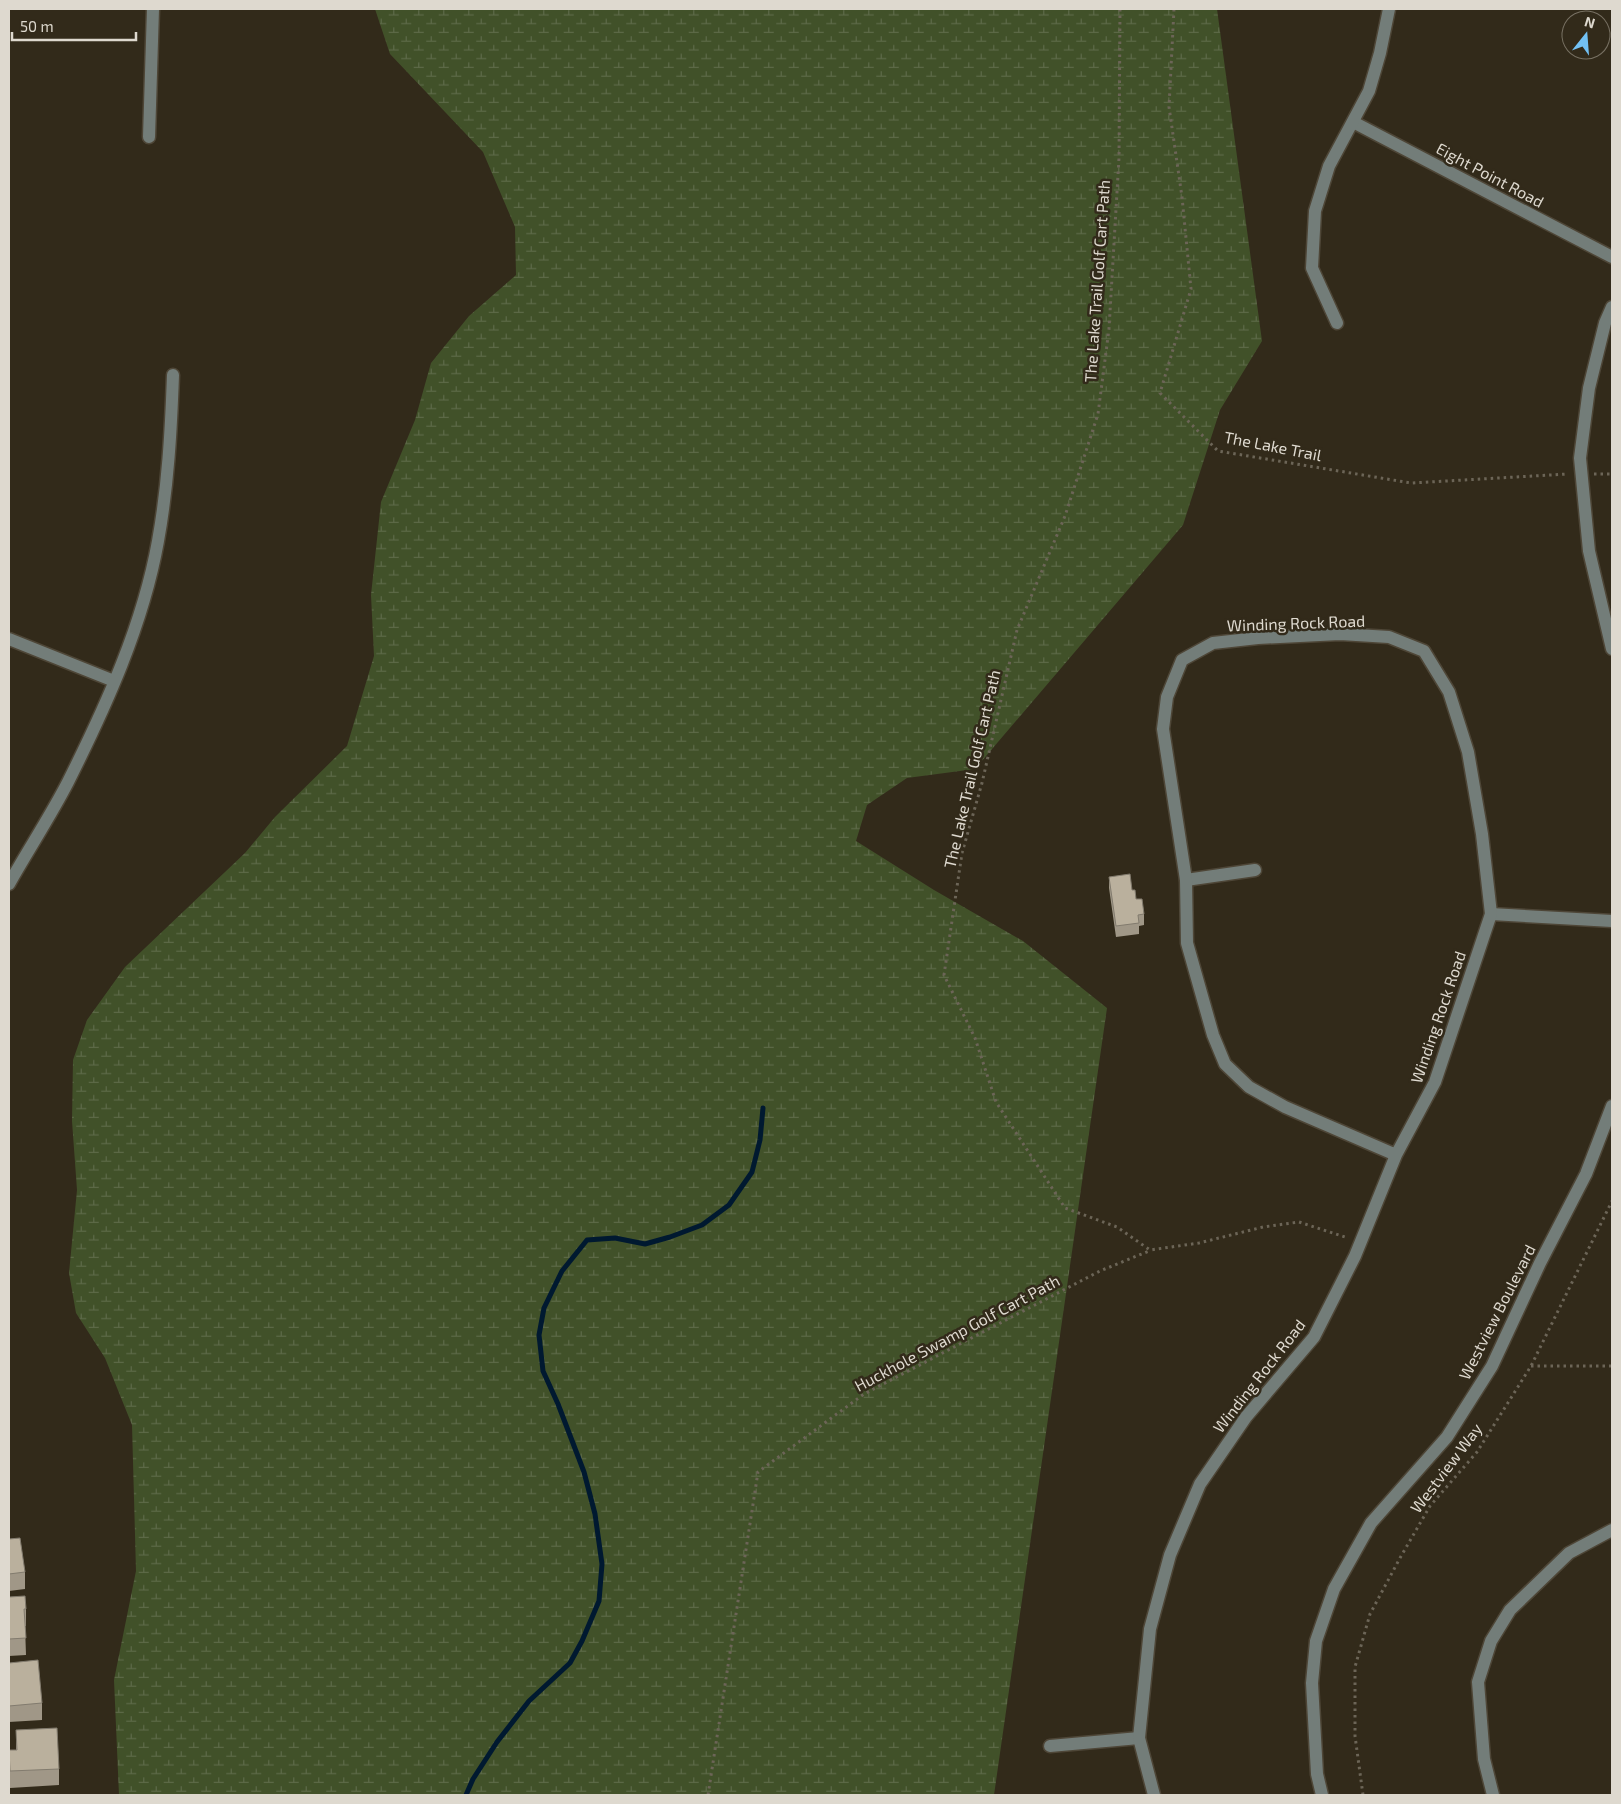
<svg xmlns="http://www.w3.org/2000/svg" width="1621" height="1804" font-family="'Exo 2',sans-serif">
	<defs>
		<pattern id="wetland-marsh" width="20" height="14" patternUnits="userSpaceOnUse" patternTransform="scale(1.25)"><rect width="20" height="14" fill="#415129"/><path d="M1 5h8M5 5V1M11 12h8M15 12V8" fill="none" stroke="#5c6947"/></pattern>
	</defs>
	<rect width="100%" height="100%" fill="#322a1a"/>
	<polygon fill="url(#wetland-marsh)" points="375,9 1217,9 1262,341 1220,410 1183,525 975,769 907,778 867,805 856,841 934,890 1023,941 1107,1008 994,1795 119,1795 114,1680 136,1571 132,1425 105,1358 76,1313 69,1273 77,1190 72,1121 73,1060 87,1020 125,967 245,853 275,817 347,746 374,656 371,595 381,502 415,420 431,363 469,316 516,275 515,227 483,152 390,54"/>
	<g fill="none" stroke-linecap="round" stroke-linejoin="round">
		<polyline stroke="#001930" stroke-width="5" points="466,1795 473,1779 497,1742 529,1701 570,1663 582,1641 599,1601 602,1564 595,1514 584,1472 558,1404 543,1371 539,1335 544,1308 562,1271 587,1240 615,1238 645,1244 670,1237 702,1225 729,1205 752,1172 760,1140 763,1108"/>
		<g stroke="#4e4637" stroke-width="15">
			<g id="minor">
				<polyline points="1353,122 1612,257"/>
				<polyline points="149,137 153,9"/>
				<polyline points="1612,307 1605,323 1589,388 1580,458 1589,551 1612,649"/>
				<polyline points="1337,323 1312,268 1315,211 1329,166 1369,91 1380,53 1389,9"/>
				<polyline points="9,639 114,681"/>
				<polyline points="1186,880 1255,870"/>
				<path d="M9,884C28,850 50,817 68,782C106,706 143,625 158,541C168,486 171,431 173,375"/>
				<polyline points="1491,914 1612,921"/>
				<polyline points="1050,1746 1139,1738"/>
				<polyline points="1154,1795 1139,1738 1150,1629 1170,1555 1200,1484 1246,1417 1314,1337 1355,1256 1396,1155 1435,1082 1491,914 1482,834 1468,752 1449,692 1424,651 1389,637 1340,634 1258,638 1213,643 1182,660 1167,697 1163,729 1186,880 1187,943 1213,1035 1225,1064 1249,1087 1285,1107 1396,1155"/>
				<polyline points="1322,1795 1317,1774 1312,1683 1316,1641 1334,1589 1371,1523 1447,1437 1492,1366 1540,1263 1586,1174 1612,1106"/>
				<polyline points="1493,1795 1484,1759 1478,1682 1491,1641 1510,1610 1569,1553 1612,1530"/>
			</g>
		</g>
		<g stroke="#6c6557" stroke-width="3" stroke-dasharray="2.5 4" stroke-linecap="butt">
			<polyline points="1120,9 1119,158 1109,329 1098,414 1065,516 1017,630 982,783 962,853 944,975 975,1038 996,1102 1065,1208 1117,1227 1150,1250 1199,1243 1263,1227 1299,1222 1348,1238"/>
			<polyline points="1174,9 1169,107 1182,197 1191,289 1160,393 1218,451 1411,483 1568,474"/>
			<polyline points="1594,474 1612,474"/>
			<polyline points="1531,1366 1612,1366"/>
			<polyline points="708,1795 758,1472 864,1394 1100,1271 1149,1251"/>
			<polyline points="1363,1795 1355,1736 1355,1667 1370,1614 1400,1558 1430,1506 1477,1452 1531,1366 1612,1201"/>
		</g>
		<use href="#minor" stroke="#737d79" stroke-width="12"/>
	</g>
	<g fill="#a09787">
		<polygon points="1109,877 1132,890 1136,899 1144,914 1144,925 1139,926 1139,934 1116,937 1109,888"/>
		<polygon points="9,1539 25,1572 25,1589 9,1591"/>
		<polygon points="9,1597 26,1609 26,1626 25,1626 26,1655 9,1656"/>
		<polygon points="9,1663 42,1703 42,1720 9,1722"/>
		<polygon points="16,1730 59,1769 59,1785 10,1788 9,1750 16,1750"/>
	</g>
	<g fill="#bab09d" stroke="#827b6e">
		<polygon points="1130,874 1132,890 1135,890 1136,899 1142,899 1144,914 1138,915 1139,923 1116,926 1109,877"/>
		<polygon points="20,1538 25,1572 9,1574 9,1539"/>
		<polygon points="25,1596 26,1609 24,1609 26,1638 9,1639 9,1597"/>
		<polygon points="38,1660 42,1703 9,1706 9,1663"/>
		<polygon points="57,1728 59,1769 10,1771 9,1750 17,1750 16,1730"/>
	</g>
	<g text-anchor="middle" stroke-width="5" stroke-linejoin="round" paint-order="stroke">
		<g font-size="16" fill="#ded9cf" stroke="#322a1a">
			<text transform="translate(1490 175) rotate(28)" y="6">Eight Point Road</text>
			<text transform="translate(1097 281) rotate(-86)" y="6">The Lake Trail Golf Cart Path</text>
			<text transform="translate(1273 446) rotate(11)" y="6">The Lake Trail</text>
			<text transform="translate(1296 623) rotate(-2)" y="6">Winding Rock Road</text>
			<text transform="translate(972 769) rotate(-77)" y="6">The Lake Trail Golf Cart Path</text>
			<text transform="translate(1438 1017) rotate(-71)" y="6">Winding Rock Road</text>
			<text transform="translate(1497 1312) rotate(-63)" y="6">Westview Boulevard</text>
			<text transform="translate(957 1333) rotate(-28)" y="6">Huckhole Swamp Golf Cart Path</text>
			<text transform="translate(1259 1376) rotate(-52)" y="6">Winding Rock Road</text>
			<text transform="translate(1446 1468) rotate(-53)" y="6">Westview Way</text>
		</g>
	</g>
	<rect width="1621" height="1804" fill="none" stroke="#ded9cf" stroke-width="20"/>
	<g transform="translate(1586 35) rotate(17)"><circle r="24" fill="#322a1a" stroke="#777062"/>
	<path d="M0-4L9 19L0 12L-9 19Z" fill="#72c1f5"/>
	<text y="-8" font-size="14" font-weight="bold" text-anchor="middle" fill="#ded9cf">N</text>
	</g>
	<path d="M12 32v8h124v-8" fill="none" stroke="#ded9cf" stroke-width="2.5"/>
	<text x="20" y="32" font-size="15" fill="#ded9cf" stroke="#322a1a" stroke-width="4" paint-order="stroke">50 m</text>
</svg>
